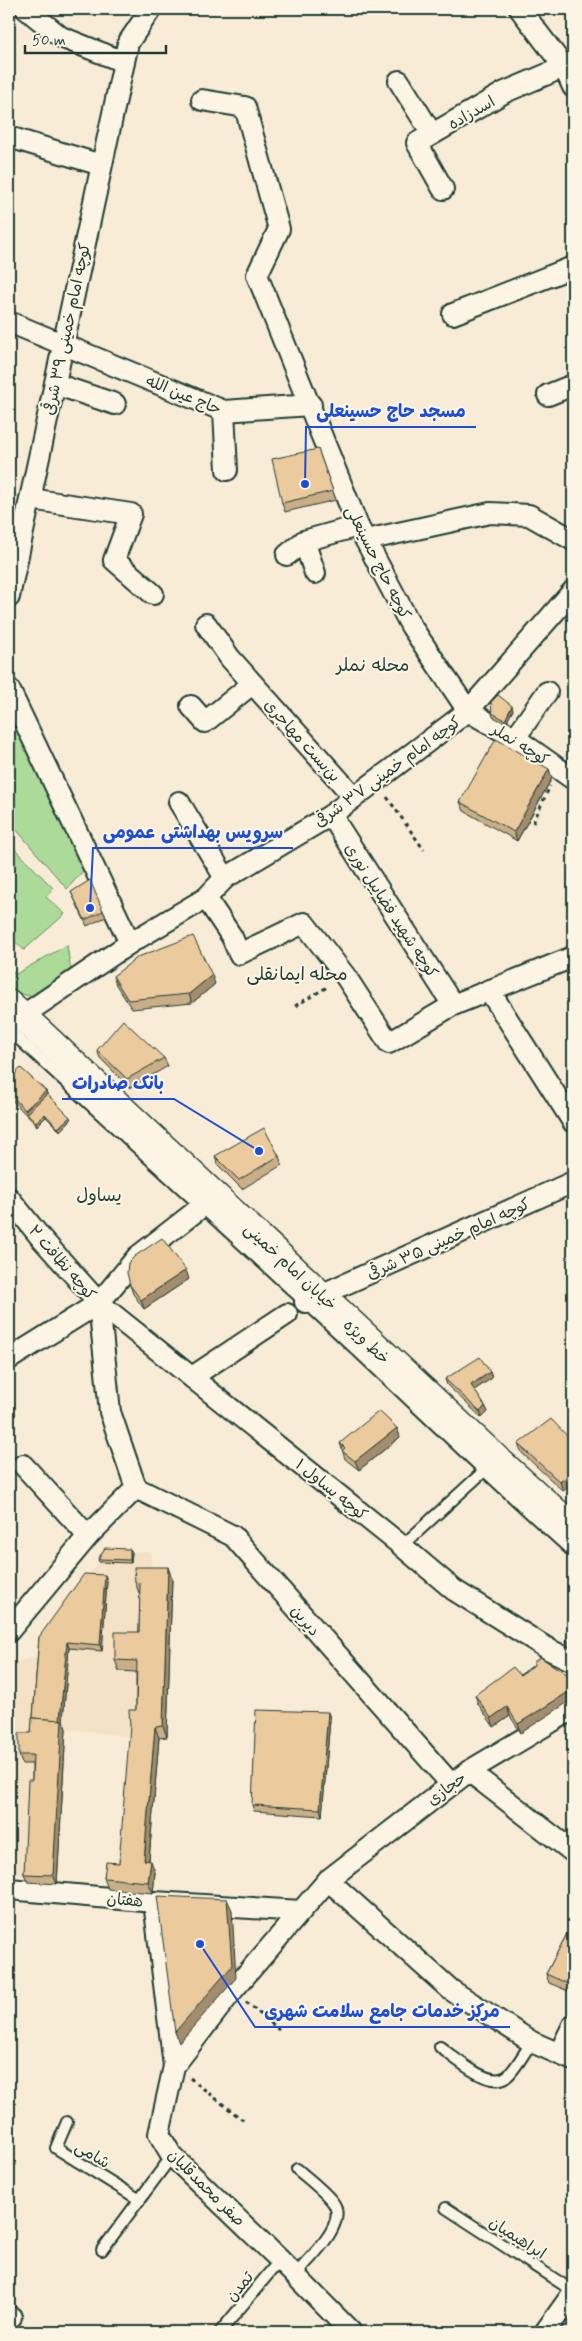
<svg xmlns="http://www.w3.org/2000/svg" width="582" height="2341" font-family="Mynerve,'Playpen Sans Arabic',sans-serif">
	<rect width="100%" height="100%" fill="#f9ecd7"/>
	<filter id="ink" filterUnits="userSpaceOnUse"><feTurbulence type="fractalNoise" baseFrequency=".02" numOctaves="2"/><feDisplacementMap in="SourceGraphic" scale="10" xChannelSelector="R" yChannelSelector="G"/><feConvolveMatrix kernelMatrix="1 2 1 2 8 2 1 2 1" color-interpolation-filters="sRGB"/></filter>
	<g filter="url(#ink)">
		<polygon fill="#f5e2c6" points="106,1551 151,1552 151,1578 172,1578 167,1737 159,1738 148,1871 155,1872 153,1893 123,1874 134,1737 66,1729 57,1884 27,1876 9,1874 9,1663 40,1656 41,1643"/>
		<g fill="#acda99" stroke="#668c66">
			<polygon points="9,712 85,869 67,889 9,821"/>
			<polygon points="16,850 53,888 46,897 65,914 24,950 9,936 9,857"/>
			<path d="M67,945L71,972C49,987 33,1008 9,986V968L16,974Z"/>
		</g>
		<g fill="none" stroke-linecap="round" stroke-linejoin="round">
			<g stroke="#1f3d34" stroke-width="14">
				<g id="service">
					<path d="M9,1030C107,1121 206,1211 305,1302C395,1385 482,1471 573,1552"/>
					<polyline points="402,1546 483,1472"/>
					<path d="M440,2047C455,2058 488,2088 506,2077C514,2072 525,2051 532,2042"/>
					<polyline points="67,2122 56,2148 140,2200"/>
					<polyline points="446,2208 573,2291"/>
					<polyline points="102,2250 172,2156"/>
					<path d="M295,2275C308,2260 347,2225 334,2204C327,2193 307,2178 297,2169"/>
					<polyline points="220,2332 280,2260"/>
				</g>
			</g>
			<g stroke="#1f3d34" stroke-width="24">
				<g id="minor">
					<polyline points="26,9 61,37 124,62 128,43 151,9"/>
					<polyline points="520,9 564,67 573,87"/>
					<polyline points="399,81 432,134"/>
					<polyline points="202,100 245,107 279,229 257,275 358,526 411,626 468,711 515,738 573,779"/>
					<polyline points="9,137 101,165"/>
					<polyline points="443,189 417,143 505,92 564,67 573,61"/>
					<polyline points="453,314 573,267"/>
					<polyline points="9,322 224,411 311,405"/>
					<polyline points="55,384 115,404"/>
					<polyline points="548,395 573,385"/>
					<polyline points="224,411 227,470"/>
					<polyline points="30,499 131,514 114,560 153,594"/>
					<polyline points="366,540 490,513 529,515 573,540"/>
					<polyline points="304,541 315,573"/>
					<polyline points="287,555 304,541 358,526"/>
					<polyline points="9,597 124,62"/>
					<polyline points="206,624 230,658 354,797"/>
					<polyline points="9,689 130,943"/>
					<polyline points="191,706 205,722 252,684"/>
					<polyline points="515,738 547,692"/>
					<polyline points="179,802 225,878"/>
					<polyline points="331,815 453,1005"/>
					<polyline points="206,898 232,937 239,954 304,923 346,977 389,1043 453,1005 573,957"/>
					<polyline points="489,990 573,1122"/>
					<polyline points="10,1015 22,1016 130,943 206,898 225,878 331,815 468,711 573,591"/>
					<polyline points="9,1198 41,1238 99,1303 402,1546 454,1590 550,1650 573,1661"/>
					<polyline points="305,1302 573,1182"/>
					<polyline points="99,1303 110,1412 136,1488"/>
					<polyline points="9,1359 99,1303 137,1257 200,1208 213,1194"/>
					<polyline points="192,1377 287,1314"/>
					<polyline points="23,1465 88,1536"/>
					<polyline points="136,1488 233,1536 451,1784"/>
					<polyline points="9,1631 88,1536 136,1488"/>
					<polyline points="469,1771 573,1852"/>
					<polyline points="328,1880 451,1990 532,2042 573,2060"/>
					<polyline points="9,1889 154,1902 301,1911"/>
					<polyline points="154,1902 174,2066"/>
					<polyline points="559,2054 573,2025"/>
					<polyline points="9,2317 11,2317"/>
					<polyline points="351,2332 280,2260 172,2156 159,2134 174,2066 233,1990 328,1880 469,1771 573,1709"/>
					<polyline points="545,2332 573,2293"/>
				</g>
			</g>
			<g stroke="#1f3d34" stroke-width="31">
				<polyline id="secondary" points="9,1004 497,1460 573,1528"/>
			</g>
			<g stroke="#1f3d34" stroke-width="3" stroke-dasharray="4 4" stroke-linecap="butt">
				<polyline points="387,797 424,850"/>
				<polyline points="533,823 550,786"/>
				<polyline points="295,1006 329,986"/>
				<polyline points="246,2002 279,2030"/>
				<polyline points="190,2078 244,2121"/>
			</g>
			<use href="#service" stroke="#fcf5e5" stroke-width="10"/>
			<use href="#minor" stroke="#fcf5e5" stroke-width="20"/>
			<use href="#secondary" stroke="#fcf5e5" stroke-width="28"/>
		</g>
		<g fill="#caae87" stroke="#1f3d34">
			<polygon points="318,449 336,500 285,512 282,503"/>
			<polygon points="513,710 506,723 493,717 492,713"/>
			<polygon points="552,778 517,841 464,811 460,802"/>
			<polygon points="71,892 103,911 106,917 87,926"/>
			<polygon points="113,976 215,984 192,1003 132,1009 116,985"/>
			<polygon points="97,1050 164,1058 168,1066 130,1088 100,1058"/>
			<polygon points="9,1079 46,1091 47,1094 71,1120 60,1131 46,1117 37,1126 9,1097"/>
			<polygon points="215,1156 279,1156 282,1165 242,1189 218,1165"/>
			<polygon points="189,1279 144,1309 133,1294 130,1285"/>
			<polygon points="490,1372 492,1378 474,1390 485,1406 488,1412 482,1418 447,1385 445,1379"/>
			<polygon points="397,1428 400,1437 359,1470 345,1459 340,1443"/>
			<polygon points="573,1442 573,1483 563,1491 522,1453 518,1444"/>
			<polygon points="132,1552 131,1563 99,1562 98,1559"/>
			<polygon points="105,1575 107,1581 102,1651 69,1648 63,1720 66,1729 57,1884 28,1882 24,1874 32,1780 32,1764 22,1764 19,1755 31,1733 33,1718 39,1637"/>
			<polygon points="172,1578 167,1737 159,1738 149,1861 155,1872 153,1893 108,1889 104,1878 119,1863 136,1710 136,1672 119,1671 115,1660 139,1632 140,1593 139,1593 135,1582"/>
			<polygon points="573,1609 573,1627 570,1625 567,1616"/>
			<polygon points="573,1631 573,1651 569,1648 566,1640"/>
			<polygon points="540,1657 521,1733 510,1716 494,1727 478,1704 475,1695 520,1675 534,1665"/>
			<polygon points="328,1712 330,1719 322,1816 254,1811 252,1805"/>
			<polygon points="573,1922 573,1993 549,1983 546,1974"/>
		</g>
		<g fill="#a48d6e" stroke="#1f3d34">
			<polygon points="512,706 513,710 506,723 505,720"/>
			<polygon points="549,769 552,778 517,841 514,832"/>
			<polygon points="212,975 215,984 192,1003 189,994"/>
			<polygon points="46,1091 48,1097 27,1113 28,1116 25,1110"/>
			<polygon points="45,1114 46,1117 37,1126 36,1122"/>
			<polygon points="70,1117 71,1120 60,1131 58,1128"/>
			<polygon points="186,1270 189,1279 144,1309 141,1300"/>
			<polygon points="490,1372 492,1378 473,1391 471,1385"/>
			<polygon points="485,1406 488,1412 482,1418 480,1412"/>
			<polygon points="397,1428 400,1437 359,1470 355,1461"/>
			<polygon points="573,1472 573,1483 563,1491 560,1482"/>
			<polygon points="130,1549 132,1552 131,1563 130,1560"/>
			<polygon points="168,1567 172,1578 167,1737 163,1726"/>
			<polygon points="105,1575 107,1581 102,1651 100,1645"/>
			<polygon points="67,1642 69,1648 63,1720 66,1729 57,1884 53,1875 60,1723"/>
			<polygon points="573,1689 573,1699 521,1733 518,1724"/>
			<polygon points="507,1707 510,1716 494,1727 491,1718"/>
			<polygon points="328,1712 330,1719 322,1816 320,1809"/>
			<polygon points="155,1727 159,1738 148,1871 144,1860"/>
			<polygon points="151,1861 155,1872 153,1893 148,1882"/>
			<polygon points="227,1899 232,1910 236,1978 179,2043 175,2032"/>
		</g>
		<g fill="#ebca9d" stroke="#1f3d34">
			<polygon points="318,449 333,491 282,503 272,459"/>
			<polygon points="498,695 512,706 505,720 492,713 491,702"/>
			<polygon points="496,739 549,769 514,832 460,802"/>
			<polygon points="90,880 103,911 85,920 71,892"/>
			<polygon points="193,936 212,975 189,994 128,1000 113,976 138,957"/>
			<polygon points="123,1020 164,1058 127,1079 97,1050"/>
			<polygon points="21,1068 46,1091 25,1110 9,1093 9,1079"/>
			<polygon points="47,1094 70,1117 58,1128 45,1114 36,1122 27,1113"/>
			<polygon points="264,1128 279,1156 239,1180 215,1156"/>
			<polygon points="162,1238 186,1270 141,1300 130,1285 127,1273 128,1263 135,1256"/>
			<polygon points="480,1357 490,1372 471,1385 485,1406 480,1412 445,1379"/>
			<polygon points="379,1411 397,1428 355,1461 342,1451 345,1448 340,1443"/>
			<polygon points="551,1419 573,1442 573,1472 560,1482 518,1444"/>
			<polygon points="105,1548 130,1549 130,1560 98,1559"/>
			<polygon points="134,1567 168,1567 163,1726 155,1727 144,1860 151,1861 148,1882 104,1878 106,1862 119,1863 130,1726 129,1710 136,1710 137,1661 115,1660 115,1632 139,1632 140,1583 135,1582"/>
			<polygon points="84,1574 105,1575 100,1645 67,1642 60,1720 33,1718 39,1637"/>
			<polygon points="573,1609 573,1621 567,1616"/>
			<polygon points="573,1631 573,1644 566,1640"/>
			<polygon points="540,1657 573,1678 573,1689 518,1724 507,1707 491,1718 475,1695 513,1667 520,1675 534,1665 534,1662"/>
			<polygon points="256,1710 328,1712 320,1809 252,1805"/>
			<polygon points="32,1718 62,1720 53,1875 24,1874 28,1780 32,1780 33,1755 19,1755 19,1733 31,1733"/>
			<polygon points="157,1896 227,1899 232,1966 175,2032"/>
			<polygon points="573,1922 573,1986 546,1974"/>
		</g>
	</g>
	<g text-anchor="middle" stroke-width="4" stroke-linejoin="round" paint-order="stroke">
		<g font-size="16" fill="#1f3d34" stroke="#fcf5e5">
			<text transform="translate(471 112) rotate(-30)" y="6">اسدزاده</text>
			<text transform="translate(66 329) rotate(-78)" y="6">کوچه امام خمینی ۳۹ شرقی</text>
			<text transform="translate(184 394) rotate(22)" y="6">حاج عین الله</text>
			<text transform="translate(379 562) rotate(63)" y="6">کوچه حاج حسینعلی</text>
			<text transform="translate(303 740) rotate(48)" y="6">بن‌بست مهاجری</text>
			<text transform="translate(521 744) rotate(32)" y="6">کوچه نملر</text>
			<text transform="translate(387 771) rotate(-36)" y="6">کوچه امام خمینی ۳۷ شرقی</text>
			<text transform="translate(392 910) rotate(57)" y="6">کوچه شهید فضاییل نوری</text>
			<text transform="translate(448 1238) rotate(-24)" y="6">کوچه امام خمینی ۳۵ شرقی</text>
			<text transform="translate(63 1262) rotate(49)" y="6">کوچه نظافت ۲</text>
			<text transform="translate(291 1266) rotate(43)" y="6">خیابان امام خمینی</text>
			<text transform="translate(367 1341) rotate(44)" y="6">خط ویژه</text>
			<text transform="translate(332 1489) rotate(39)" y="6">کوچه یساول ۱</text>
			<text transform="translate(306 1620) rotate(49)" y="6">دیرین</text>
			<text transform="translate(446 1788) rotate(-37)" y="6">حجازی</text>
			<text transform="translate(125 1899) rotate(5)" y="6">هفتان</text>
			<text transform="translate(93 2154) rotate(31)" y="6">شامی</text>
			<text transform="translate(207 2187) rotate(45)" y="6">صفر محمدقلیان</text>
			<text transform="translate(518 2237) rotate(33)" y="6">ابراهیمیان</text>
			<text transform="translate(239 2286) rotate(-50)" y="6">تمدن</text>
		</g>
		<g font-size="18" fill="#1f3d34" stroke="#fcf5e5">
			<text x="373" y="671">محله نملر</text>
			<text x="297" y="980">محله ایمانقلی</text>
			<text x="99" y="1201">یساول</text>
		</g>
	</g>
	<path fill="none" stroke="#1d4ed8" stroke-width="2" d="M305 484L306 427H476M90 908L93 848H293M259 1151L174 1099H62M200 1944L255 2027H510"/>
	<g fill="#1d4ed8" stroke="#fcf5e5" stroke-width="2">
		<circle cx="305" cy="484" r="5"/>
		<circle cx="90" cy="908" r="5"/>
		<circle cx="259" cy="1151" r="5"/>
		<circle cx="200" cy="1944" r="5"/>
	</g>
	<g font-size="18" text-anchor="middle" font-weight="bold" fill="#1d4ed8" stroke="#fcf5e5" stroke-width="4" stroke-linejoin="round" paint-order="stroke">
		<text x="391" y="417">مسجد حاج حسینعلی</text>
		<text x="193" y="838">سرویس بهداشتی عمومی</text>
		<text x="118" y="1089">بانک صادرات</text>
		<text x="382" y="2017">مرکز خدمات جامع سلامت شهری</text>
	</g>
	<rect width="582" height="2341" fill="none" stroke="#fcf5e5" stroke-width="30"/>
	<rect x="15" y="15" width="552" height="2311" fill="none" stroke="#1f3d34" stroke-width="2" filter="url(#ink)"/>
	<path d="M25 45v8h141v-8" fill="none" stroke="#1f3d34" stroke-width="2.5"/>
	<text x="32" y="45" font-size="15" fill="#1f3d34" stroke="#fcf5e5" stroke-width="4" paint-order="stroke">50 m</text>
</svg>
